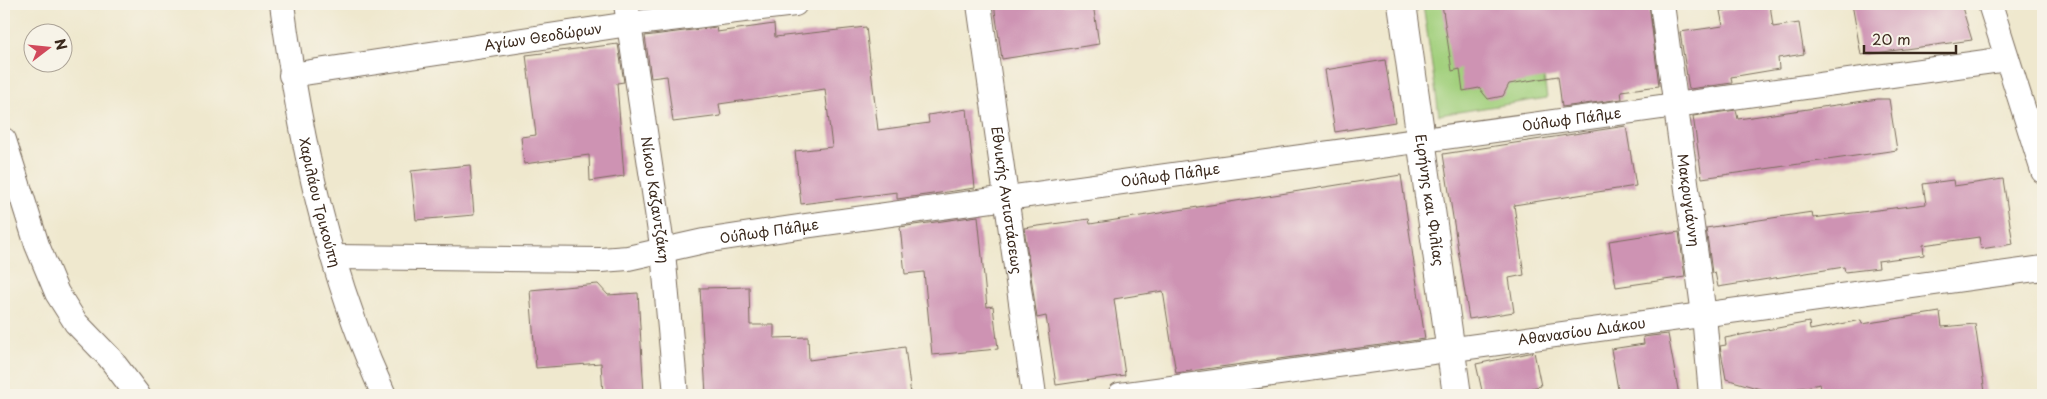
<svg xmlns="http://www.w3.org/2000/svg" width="2047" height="399" font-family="'Playpen Sans',sans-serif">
	<rect width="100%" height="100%" fill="#f7f3e8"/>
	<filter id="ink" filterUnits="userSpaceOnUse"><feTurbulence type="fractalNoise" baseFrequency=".02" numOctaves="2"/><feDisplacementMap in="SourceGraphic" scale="10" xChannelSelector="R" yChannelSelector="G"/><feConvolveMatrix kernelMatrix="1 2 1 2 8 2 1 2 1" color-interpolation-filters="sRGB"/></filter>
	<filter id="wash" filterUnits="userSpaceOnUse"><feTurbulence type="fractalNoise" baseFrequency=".0096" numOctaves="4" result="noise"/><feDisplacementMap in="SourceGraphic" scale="20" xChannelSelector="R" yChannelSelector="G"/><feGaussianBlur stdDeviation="1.12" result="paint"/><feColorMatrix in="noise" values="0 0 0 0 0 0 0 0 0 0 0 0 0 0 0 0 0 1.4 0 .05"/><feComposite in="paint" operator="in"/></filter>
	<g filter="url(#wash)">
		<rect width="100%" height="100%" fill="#efe8ce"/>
		<polygon fill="#a3d07e" stroke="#6f7d4e" points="1423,4 1534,4 1547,98 1439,115"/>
		<g id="blocks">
			<g fill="#ce93b3">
				<polygon points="994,4 1093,4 1099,44 1002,59"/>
				<polygon points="1442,4 1649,4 1659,86 1621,91 1622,99 1562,107 1558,76 1509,84 1503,96 1488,99 1479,88 1463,91 1460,69 1452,71"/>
				<polygon points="1770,4 1773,27 1799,23 1804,54 1778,58 1779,69 1731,77 1732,83 1689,89 1680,32 1723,26 1720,11"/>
				<polygon points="1852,4 1961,4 1972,40 1861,55"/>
				<polygon points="774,24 775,37 866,27 878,130 929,123 928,115 967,109 975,188 897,199 897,192 801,204 795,151 832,147 825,89 719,104 721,116 673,122 667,76 651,78 645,36 716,27 717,32"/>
				<polygon points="618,44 624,82 617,83 624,176 590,181 589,155 524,164 521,137 536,135 526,55"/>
				<polygon points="1385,60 1395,122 1335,132 1325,70"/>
				<polygon points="1878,99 1889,99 1897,150 1702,178 1693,116 1736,110 1738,119"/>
				<polygon points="1626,126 1636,186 1514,205 1524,275 1509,278 1514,312 1469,319 1443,154"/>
				<polygon points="470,165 474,215 416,220 411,171"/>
				<polygon points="1401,175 1425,339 1176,373 1163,291 1114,299 1125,375 1056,385 1046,316 1037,318 1024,228 1089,219 1090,224"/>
				<polygon points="2003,179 2013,244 1981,249 1979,237 1923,245 1924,255 1878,261 1879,268 1845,272 1844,267 1718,287 1715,272 1712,273 1706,228 1812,212 1813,218 1926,204 1923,184 1953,180 1954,186"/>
				<polygon points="978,216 987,307 993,306 998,349 932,355 924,272 905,274 900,227"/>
				<polygon points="1667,232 1667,234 1679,232 1685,277 1616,287 1609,241"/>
				<polygon points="598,284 608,295 638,293 644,394 603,395 601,363 536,368 530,290"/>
				<polygon points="749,287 750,325 774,325 774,338 808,337 809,360 905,347 911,395 706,395 700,288"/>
				<polygon points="1940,312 1942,327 1975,324 1985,392 1964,395 1822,395 1820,384 1774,393 1726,379 1720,346 1726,345 1725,338 1809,322 1810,330 1861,320 1862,324"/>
				<polygon points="1668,334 1679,395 1619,395 1611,349 1644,344 1643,337"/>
				<polygon points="1534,352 1541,386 1531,388 1533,395 1483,395 1476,364"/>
			</g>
		</g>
	</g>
	<g filter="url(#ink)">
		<use href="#blocks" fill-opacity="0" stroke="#7a6c5c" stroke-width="1"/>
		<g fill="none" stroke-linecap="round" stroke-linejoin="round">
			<g stroke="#7a6c5c" stroke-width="26">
				<g id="street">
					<path id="s1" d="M282,4C300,138 327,271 384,395"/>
					<path id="s2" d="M626,4L663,252L676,395"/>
					<path id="s3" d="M979,4L1034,395"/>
					<path id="s4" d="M1662,4L1704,315L1711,395"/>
					<polyline points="1990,4 2043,171"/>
					<path id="s5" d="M291,75L629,24L795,4"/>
					<polyline points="4,140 37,245 57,293 76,323 109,357 138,395"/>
					<path id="s6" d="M333,257L601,260L628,258L704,241L805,226L2007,59"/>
					<path id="s7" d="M1120,395L2043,268"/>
				</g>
			</g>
			<g stroke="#7a6c5c" stroke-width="30">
				<g id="secondary">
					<path id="s8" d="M1402,4L1457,395"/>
				</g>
			</g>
			<use href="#street" stroke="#fff" stroke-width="24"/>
			<use href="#secondary" stroke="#fff" stroke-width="28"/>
		</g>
	</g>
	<g text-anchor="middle" stroke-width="4" stroke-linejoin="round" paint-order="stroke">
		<g font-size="14" fill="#3b2a1e" stroke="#f7f3e8">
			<text dy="5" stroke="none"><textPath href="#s5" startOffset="255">Αγίων Θεοδώρων</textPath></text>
			<text dy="5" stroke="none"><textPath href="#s6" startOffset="1249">Ούλωφ Πάλμε</textPath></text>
			<text dy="5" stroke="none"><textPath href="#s6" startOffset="844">Ούλωφ Πάλμε</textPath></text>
			<text dy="5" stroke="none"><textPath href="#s2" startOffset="198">Νίκου Καζαντζάκη</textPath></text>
			<text dy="5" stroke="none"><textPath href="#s3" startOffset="198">Εθνικής Αντιστάσεως</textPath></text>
			<text dy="5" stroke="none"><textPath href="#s8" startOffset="198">Ειρήνης και Φιλίας</textPath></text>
			<text dy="5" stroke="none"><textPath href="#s4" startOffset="198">Μακρυγιάννη</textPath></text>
			<text dy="5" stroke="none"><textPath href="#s1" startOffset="202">Χαριλάου Τρικούπη</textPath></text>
			<text dy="5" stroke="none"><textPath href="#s6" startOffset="439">Ούλωφ Πάλμε</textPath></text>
			<text dy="5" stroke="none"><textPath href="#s7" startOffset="466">Αθανασίου Διάκου</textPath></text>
		</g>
	</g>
	<rect width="2047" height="399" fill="none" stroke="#f7f3e8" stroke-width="20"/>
	<g transform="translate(48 48) rotate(74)"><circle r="24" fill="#f7f3e8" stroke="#aca397"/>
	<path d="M0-4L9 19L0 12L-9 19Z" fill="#d1495b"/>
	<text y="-8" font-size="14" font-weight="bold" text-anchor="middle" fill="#3b2a1e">N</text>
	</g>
	<path d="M1864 45v8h92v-8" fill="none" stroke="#3b2a1e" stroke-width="2.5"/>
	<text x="1872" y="45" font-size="15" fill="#3b2a1e" stroke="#f7f3e8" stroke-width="4" paint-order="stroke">20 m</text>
</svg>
